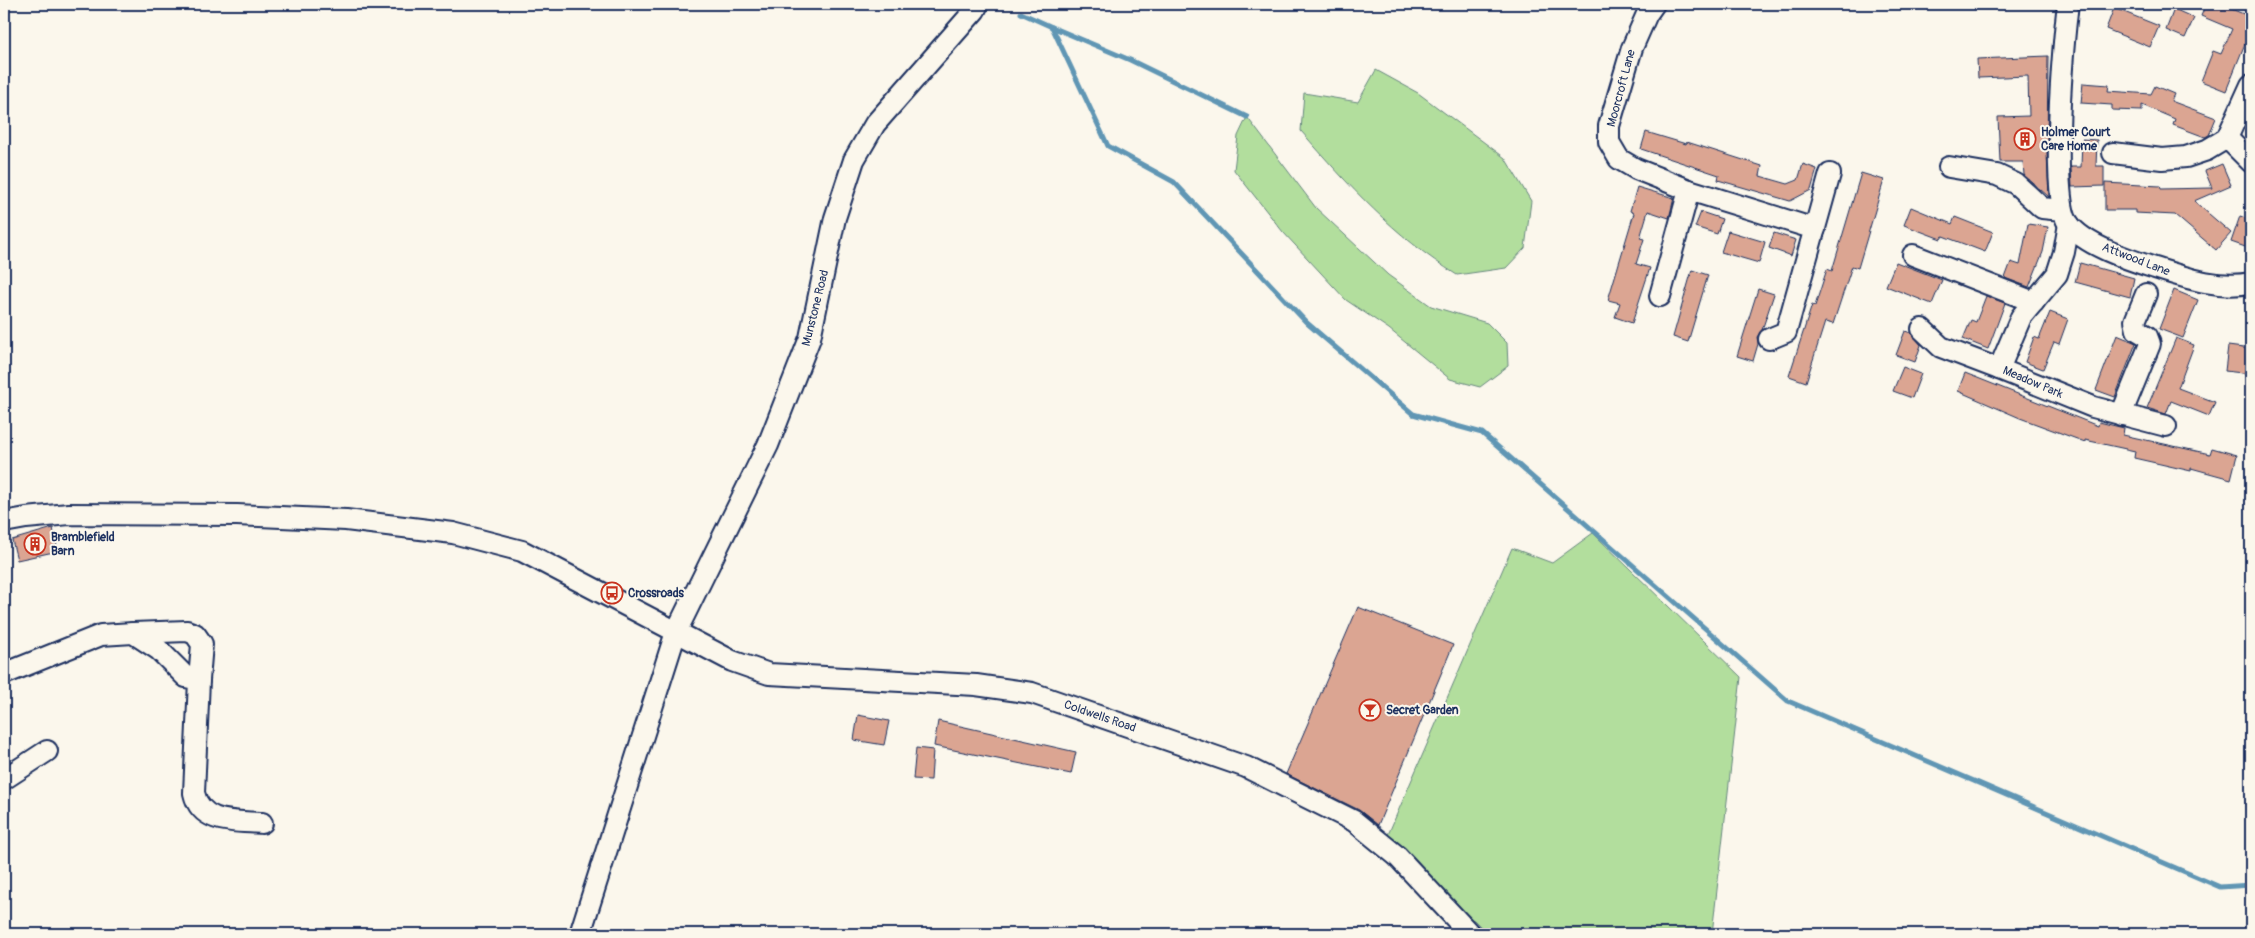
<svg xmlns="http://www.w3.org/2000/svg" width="2255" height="938" font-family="Pangolin,sans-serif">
	<rect width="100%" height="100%" fill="#fbf7ec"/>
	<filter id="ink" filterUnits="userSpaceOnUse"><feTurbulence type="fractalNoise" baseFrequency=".02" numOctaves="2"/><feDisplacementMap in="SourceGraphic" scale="10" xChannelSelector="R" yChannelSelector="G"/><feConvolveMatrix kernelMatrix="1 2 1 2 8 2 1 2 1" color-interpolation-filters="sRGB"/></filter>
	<g filter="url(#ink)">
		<g fill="#b2de9d" stroke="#66867e">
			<path d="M1376,70L1418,93L1505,158L1531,201L1525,248L1506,268L1457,275C1394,236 1349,186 1301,131L1304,93L1358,102Z"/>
			<polygon points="1247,117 1316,208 1388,275 1431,306 1487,323 1507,343 1508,366 1480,387 1450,379 1389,329 1346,300 1283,232 1234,170 1238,136"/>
			<polygon points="1593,533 1741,677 1712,934 1488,934 1474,920 1457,915 1387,837 1512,548 1552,563"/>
		</g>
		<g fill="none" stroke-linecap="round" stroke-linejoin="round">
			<g stroke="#6096b4" stroke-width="5">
				<polyline points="1021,13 1052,27 1108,146 1174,182 1307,323 1413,414 1482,433 1788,701 2220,887 2251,885"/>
				<polyline points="1052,27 1130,60 1247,117"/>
			</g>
		</g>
		<g fill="#dba592" stroke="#1b2f5e">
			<polygon points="2206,4 2219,4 2251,17 2251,43 2246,41 2226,91 2201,81 2213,51 2221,54 2232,29 2201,16"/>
			<polygon points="2114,8 2159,26 2150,47 2106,29"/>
			<polygon points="2174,9 2194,18 2185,38 2166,30"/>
			<polygon points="2048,56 2047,152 2049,197 2024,175 2023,162 2000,162 1998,117 2029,116 2028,76 1978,78 1977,59"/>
			<polygon points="2083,83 2109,85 2108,91 2151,94 2155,86 2174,94 2171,101 2216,118 2209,135 2205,137 2173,125 2175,119 2142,105 2142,111 2112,110 2112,105 2081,103"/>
			<polygon points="1646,132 1686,144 1687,142 1762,166 1760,176 1788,184 1798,180 1803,164 1817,169 1811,190 1790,201 1718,180 1719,175 1641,149"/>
			<polygon points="2082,139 2097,140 2096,166 2104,166 2104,186 2072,187 2071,167 2081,167"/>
			<polygon points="2222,164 2231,185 2194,201 2231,233 2216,250 2175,215 2135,213 2135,210 2105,210 2105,183 2160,186 2161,189 2212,188 2205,171"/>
			<polygon points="1861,173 1884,180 1858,268 1852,266 1833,324 1825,322 1806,382 1789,376 1812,305 1815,306 1827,269 1832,271"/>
			<polygon points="1637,187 1674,198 1669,218 1648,211 1640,238 1644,239 1636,264 1650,268 1632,323 1615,317 1620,303 1608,300 1634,213 1630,211"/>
			<polygon points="1911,207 1952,224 1955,217 1993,232 1985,252 1943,236 1941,239 1904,225"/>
			<polygon points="1701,212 1722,219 1717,234 1695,227"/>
			<polygon points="2240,216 2251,220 2251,249 2231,242"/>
			<polygon points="2028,224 2048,227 2043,252 2029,287 2005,278 2011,262 2020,265"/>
			<polygon points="1728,231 1765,242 1759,263 1721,252"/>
			<polygon points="1774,233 1796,240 1791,256 1769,248"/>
			<polygon points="1896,262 1942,280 1932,304 1886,286"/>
			<polygon points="2080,263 2134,278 2130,297 2075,282"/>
			<polygon points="1692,270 1708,275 1688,342 1673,337"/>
			<polygon points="1758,289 1774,294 1762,330 1757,337 1758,344 1753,361 1737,356"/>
			<polygon points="2174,290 2198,300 2183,338 2159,329"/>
			<polygon points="1986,296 2005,303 1988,349 1963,339 1971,320 1976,322"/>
			<polygon points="2050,312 2068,319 2059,344 2054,342 2043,369 2025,362 2034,337 2039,339"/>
			<polygon points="1905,331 1911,333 1921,345 1915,362 1896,355"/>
			<polygon points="2117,335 2136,343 2115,397 2096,390"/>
			<polygon points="2176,338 2194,345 2178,388 2215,402 2209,416 2171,401 2166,414 2147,408"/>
			<polygon points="2228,346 2251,349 2251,374 2225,371"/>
			<polygon points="1903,367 1921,374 1912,398 1893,391"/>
			<polygon points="1965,373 2098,426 2099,422 2124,428 2123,435 2210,454 2212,448 2237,455 2231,479 2191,468 2191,471 2134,458 2135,451 2085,440 2085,442 2020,418 1958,391"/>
			<polygon points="53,528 58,551 17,560 12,540"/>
			<polygon points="1358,607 1453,645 1378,825 1359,810 1286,774"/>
			<polygon points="858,715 889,721 884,745 854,740"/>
			<polygon points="938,721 1076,752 1071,774 934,746"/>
			<polygon points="916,748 933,750 931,780 913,779"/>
		</g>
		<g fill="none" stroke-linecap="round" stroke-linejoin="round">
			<g stroke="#1b2f5e" stroke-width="24">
				<g id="minor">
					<polyline points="1654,4 1647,14 1632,48 1609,126 1609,142 1619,159 1636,169 1689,190 1815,229"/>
					<path d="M2068,4C2063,41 2050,196 2068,223C2083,245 2130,260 2155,268C2187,278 2217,289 2251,283"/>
					<polyline points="2227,138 2251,162"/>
					<polyline points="2113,153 2162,159 2186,157 2207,150 2227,138 2251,85"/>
					<polyline points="1949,167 1997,175 2016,184 2042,208 2062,210"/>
					<polyline points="2069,224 2064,252 2057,274 2021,317 1999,369 2093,407 2166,426"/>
					<polyline points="1913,255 2034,302"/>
					<polyline points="1660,296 1689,190"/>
					<polyline points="1922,329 1941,347 1999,369"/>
					<polyline points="1769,339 1786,332 1830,174"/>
					<polyline points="2121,415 2150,344 2147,336 2137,330 2135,321 2146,294"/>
					<polyline points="4,522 26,518 69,514 237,515 346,520 453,533 522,551 732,661 769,674 976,685 1032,693 1246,767 1354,821 1397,856 1470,934"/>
					<polyline points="133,633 187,631 195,634 202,644 199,680"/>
					<path d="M4,674L101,635L133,633L159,650L186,677L199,680L194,793C201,825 236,821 262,823"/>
					<polyline points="4,779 47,751"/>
					<polyline points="580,934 676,632 768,445 810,338 835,218 854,160 875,124 975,10 978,4"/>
				</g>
			</g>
			<use href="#minor" stroke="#fbf7ec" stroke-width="20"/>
		</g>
	</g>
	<defs>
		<g id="building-ring" transform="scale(1.125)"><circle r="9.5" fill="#fbf7ec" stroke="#c8321e" stroke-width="1.5"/><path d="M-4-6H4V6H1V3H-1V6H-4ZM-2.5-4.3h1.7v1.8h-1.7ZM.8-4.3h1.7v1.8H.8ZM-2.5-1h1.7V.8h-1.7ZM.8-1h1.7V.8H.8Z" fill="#c8321e"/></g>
		<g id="bus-ring" transform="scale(1.125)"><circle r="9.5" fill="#fbf7ec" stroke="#c8321e" stroke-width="1.5"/><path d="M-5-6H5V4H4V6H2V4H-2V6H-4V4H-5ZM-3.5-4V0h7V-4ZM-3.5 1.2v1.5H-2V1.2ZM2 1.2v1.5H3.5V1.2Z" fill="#c8321e"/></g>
		<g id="bar-ring" transform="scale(1.125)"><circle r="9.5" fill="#fbf7ec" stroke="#c8321e" stroke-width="1.5"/><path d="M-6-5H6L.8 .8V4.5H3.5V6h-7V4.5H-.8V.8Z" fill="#c8321e"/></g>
	</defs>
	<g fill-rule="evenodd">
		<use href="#building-ring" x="2025" y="139"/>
		<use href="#building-ring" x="35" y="544"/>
		<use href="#bus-ring" x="612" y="593"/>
		<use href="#bar-ring" x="1370" y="710"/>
	</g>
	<g text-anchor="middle" stroke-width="4" stroke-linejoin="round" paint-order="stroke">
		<g font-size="12" fill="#1b2f5e" stroke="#fbf7ec">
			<text transform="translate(1621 88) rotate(-75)" y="4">Moorcroft Lane</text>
			<text transform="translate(2136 259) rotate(21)" y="4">Attwood Lane</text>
			<text transform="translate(815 308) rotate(-76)" y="4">Munstone Road</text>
			<text transform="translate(2033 382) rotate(23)" y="4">Meadow Park</text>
			<text transform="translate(1100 716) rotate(19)" y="4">Coldwells Road</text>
		</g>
		<g font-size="12" font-weight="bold" fill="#1b2f5e" stroke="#fbf7ec" text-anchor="start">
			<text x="2041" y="136">Holmer Court<tspan x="2041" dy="14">Care Home</tspan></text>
			<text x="51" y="541">Bramblefield<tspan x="51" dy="14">Barn</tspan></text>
			<text x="628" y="597">Crossroads</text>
			<text x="1386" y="714">Secret Garden</text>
		</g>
	</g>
	<rect width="2255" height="938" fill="none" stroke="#fbf7ec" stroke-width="20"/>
	<rect x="10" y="10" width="2235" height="918" fill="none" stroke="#1b2f5e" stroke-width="2" filter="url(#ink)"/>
</svg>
